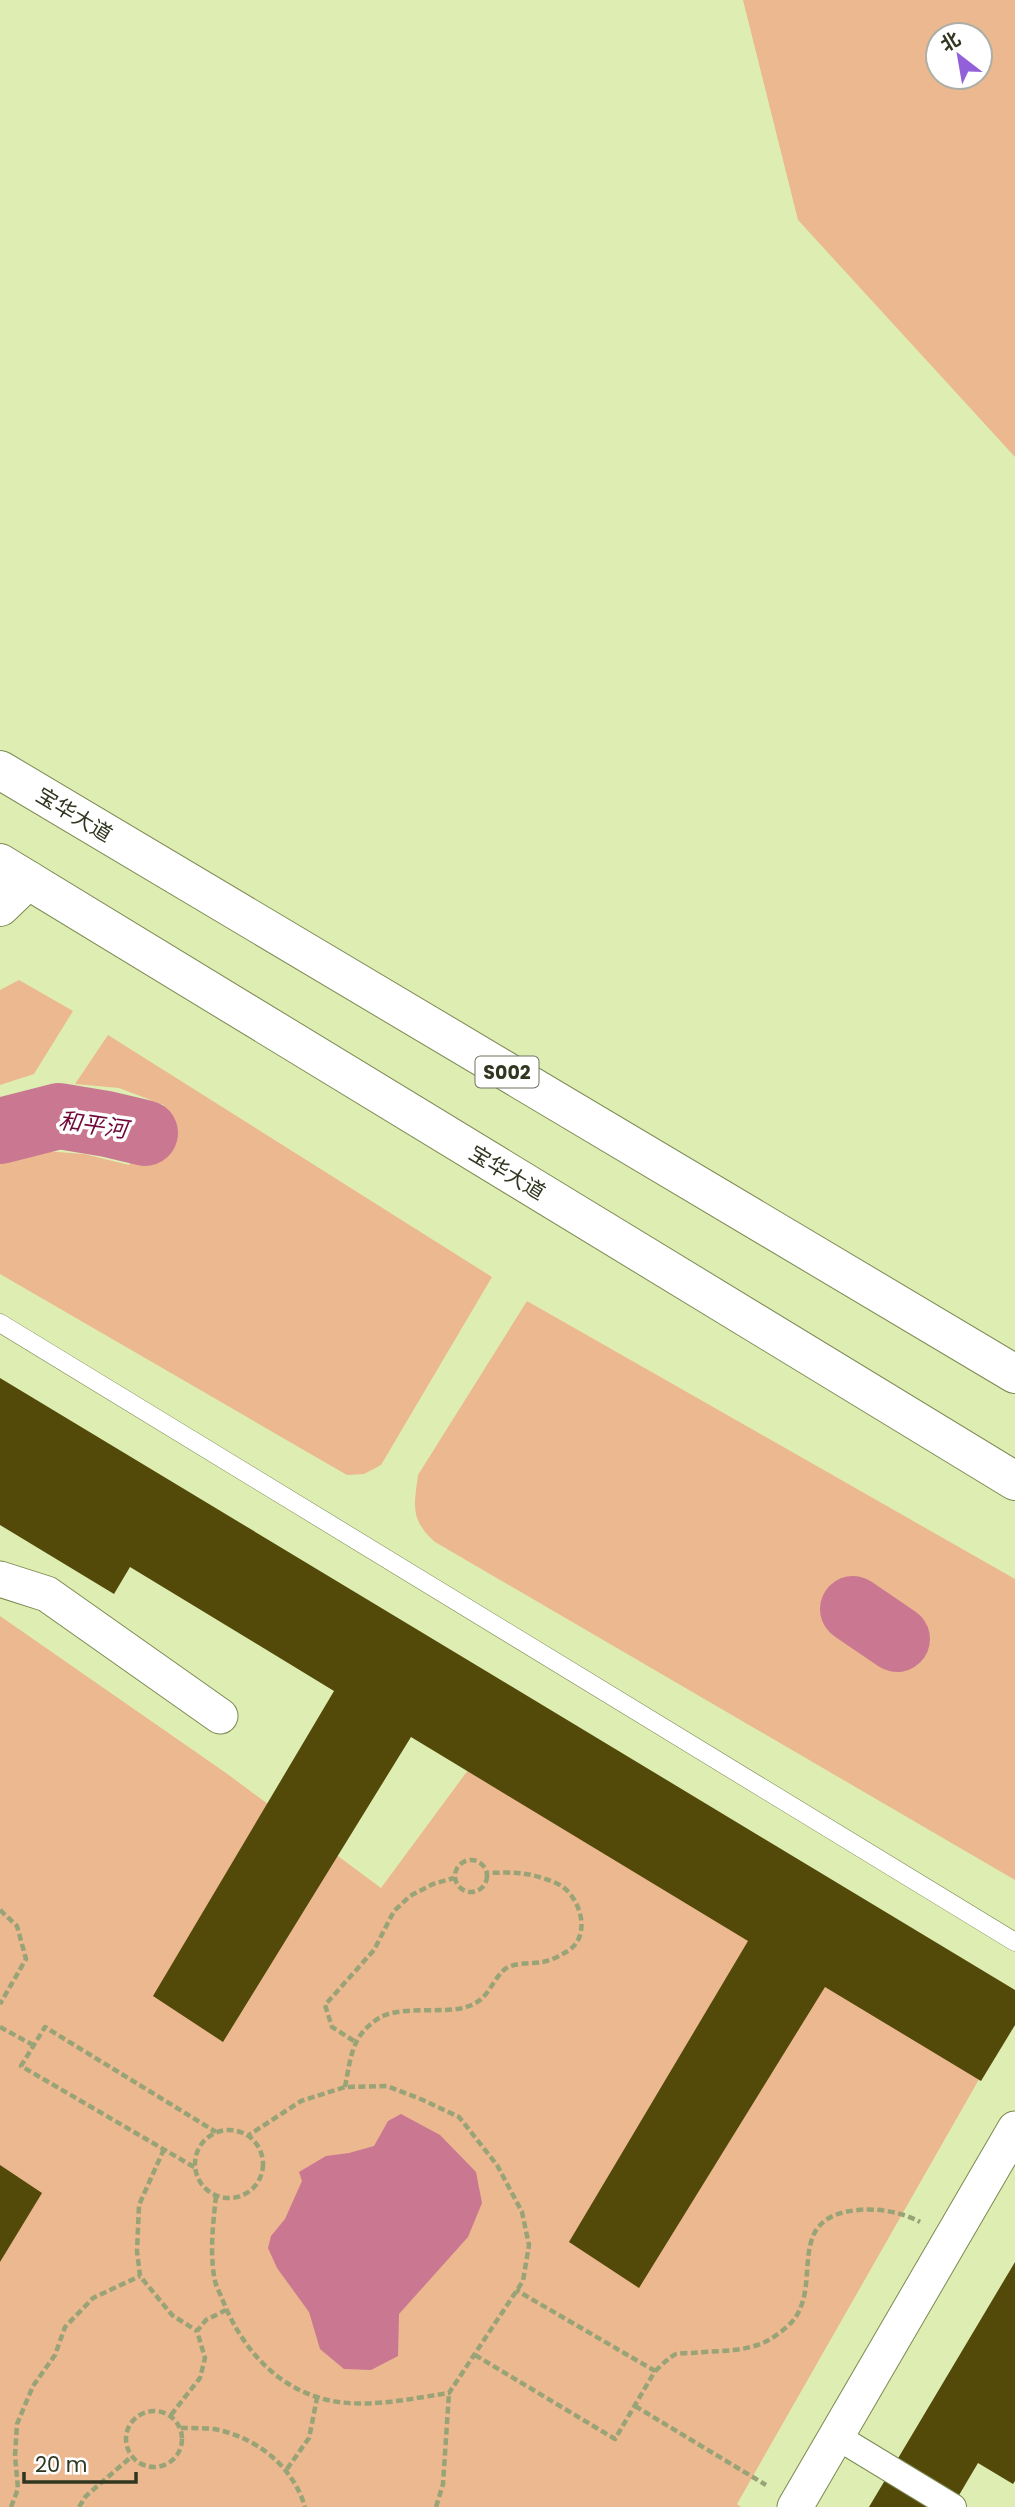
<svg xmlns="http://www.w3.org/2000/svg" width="1015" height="2507" font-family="Poppins,'Noto Sans SC',sans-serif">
	<rect width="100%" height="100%" fill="#deeeb2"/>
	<g fill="#ecb88f" fill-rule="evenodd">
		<path d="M743,0H1015V457L798,220ZM938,35H980V77H938Z"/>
		<polygon points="19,980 73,1011 34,1074 0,1085 0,990"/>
		<polygon points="108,1035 492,1277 381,1465 364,1474 347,1475 0,1274 0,1157 44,1151 84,1154 129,1165 164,1105 119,1088 75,1084"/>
		<path d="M527,1301L1015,1579V1880L435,1542C410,1520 414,1506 418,1475Z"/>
		<polygon points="0,1616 226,1773 381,1888 474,1762 982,2074 737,2504 741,2507 0,2507"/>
	</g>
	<polygon fill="#ca7791" points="401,2114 440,2135 476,2172 482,2203 468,2237 399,2314 398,2356 371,2370 344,2369 320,2349 309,2312 277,2268 268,2248 271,2236 285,2219 302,2181 299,2172 326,2156 349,2153 374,2146 388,2121"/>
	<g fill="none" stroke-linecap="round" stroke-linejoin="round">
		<g stroke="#ca7791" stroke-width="66">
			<polyline points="0,1131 59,1116 107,1124 145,1133"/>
			<polyline points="853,1609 897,1639"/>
		</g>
	</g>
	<g fill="#534909">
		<polygon points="0,1378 1015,1990 1015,2025 981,2081 825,1987 639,2288 569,2242 748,1941 411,1737 223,2042 153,1996 334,1691 130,1567 114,1594 0,1525"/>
		<polygon points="0,2165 42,2193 0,2262"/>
		<polygon points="1015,2262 1015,2481 1013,2484 978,2463 952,2507 869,2507"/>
	</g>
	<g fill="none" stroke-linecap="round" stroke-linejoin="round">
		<g stroke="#7c8952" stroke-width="19">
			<polyline id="service" points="0,1323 1015,1942"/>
		</g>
		<g stroke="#7c8952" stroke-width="28">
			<polyline id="pedestrian" points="836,2436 953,2507"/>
		</g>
		<g stroke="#7c8952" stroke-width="37">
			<g id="minor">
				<polyline points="0,1579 47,1594 220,1716"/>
				<polyline points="795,2507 1015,2129"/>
			</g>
		</g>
		<g stroke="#7c8952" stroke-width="40">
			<polyline id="tertiary" points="0,907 28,880"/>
		</g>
		<g stroke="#7c8952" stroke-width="40">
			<g id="primary">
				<polyline points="0,770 1015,1374"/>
				<polyline points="0,863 1015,1481"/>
			</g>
		</g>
		<g stroke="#98a477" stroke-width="4.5" stroke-dasharray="7 3.5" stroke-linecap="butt">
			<circle cx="471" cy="1876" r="16"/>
			<polyline points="0,1910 17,1926 26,1959 0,2004"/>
			<polyline points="0,2027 33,2045"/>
			<polyline points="354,2041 332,2027 325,2005 374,1950 394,1911 410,1896 433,1884 454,1878"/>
			<path d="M345,2087C351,2057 351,2036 379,2018C398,2006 442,2013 463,2008C490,2001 489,1983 505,1969C514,1962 531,1964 542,1962C550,1961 559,1956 566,1952C594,1937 580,1893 556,1883C529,1872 517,1872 488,1873"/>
			<circle cx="229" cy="2164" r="34"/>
			<polyline points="164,2149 139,2205 137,2251 140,2276 172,2315 197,2331"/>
			<polyline points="194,2167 21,2066 45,2027 216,2132"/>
			<path d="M216,2196C213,2224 210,2249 214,2276C215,2285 220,2293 223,2301C240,2344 272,2383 317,2397C359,2411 407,2399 449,2393L523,2281L529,2245L522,2212L497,2165L459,2117L423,2100L387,2086L345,2087L301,2101L249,2135"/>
			<polyline points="475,2355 615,2439 655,2371 516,2290"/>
			<path d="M655,2371C661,2366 669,2357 676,2354C681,2353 688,2353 692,2353C720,2350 752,2353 775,2336C781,2332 791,2324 795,2318C822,2279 784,2217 858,2210C878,2208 902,2212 920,2222"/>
			<polyline points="635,2406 766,2485"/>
			<circle cx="154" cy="2439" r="28"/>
			<polyline points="171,2415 200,2378 205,2358 197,2331 206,2320 226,2310"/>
			<path d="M181,2428C191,2428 203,2428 214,2429C256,2437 293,2466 305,2507"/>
			<polyline points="287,2469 309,2438 317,2398"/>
			<polyline points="11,2507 18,2489 15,2456 17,2424 33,2386 55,2355 65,2327 93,2298 140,2276"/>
			<polyline points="79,2507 86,2496 131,2457"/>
			<polyline points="436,2507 443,2484 449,2393"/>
		</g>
		<use href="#service" stroke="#fff" stroke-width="18"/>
		<use href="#pedestrian" stroke="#fff" stroke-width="26"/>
		<use href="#minor" stroke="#fff" stroke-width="35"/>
		<use href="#tertiary" stroke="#fff" stroke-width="38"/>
		<use href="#primary" stroke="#fff" stroke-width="38"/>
	</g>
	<g text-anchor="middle" stroke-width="7" stroke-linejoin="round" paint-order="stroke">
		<rect fill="#fff" stroke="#6e7262" stroke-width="2" x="475.5" y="1056.5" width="63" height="31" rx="5"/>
		<g font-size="19" font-weight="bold" fill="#30361f">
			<text x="507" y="1079">S002</text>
		</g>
		<g font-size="21" fill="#30361f" stroke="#fff">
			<text transform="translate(74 815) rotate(31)" y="7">宝华大道</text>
			<text transform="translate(507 1173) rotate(31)" y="7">宝华大道</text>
		</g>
		<g font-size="23" font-style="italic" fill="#71083a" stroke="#fff">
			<text transform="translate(93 1125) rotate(8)" y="8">和平河</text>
		</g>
	</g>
	<g transform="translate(959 56) rotate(329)"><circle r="33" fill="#ffffff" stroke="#acafa5" stroke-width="2"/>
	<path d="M0-5L12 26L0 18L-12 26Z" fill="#9260d9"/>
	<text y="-10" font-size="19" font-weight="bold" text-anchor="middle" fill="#30361f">北</text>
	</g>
	<path d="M24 2472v10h112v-10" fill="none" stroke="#30361f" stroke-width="3.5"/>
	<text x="35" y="2472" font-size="21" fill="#30361f" stroke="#ffffff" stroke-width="5" paint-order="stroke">20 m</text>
</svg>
